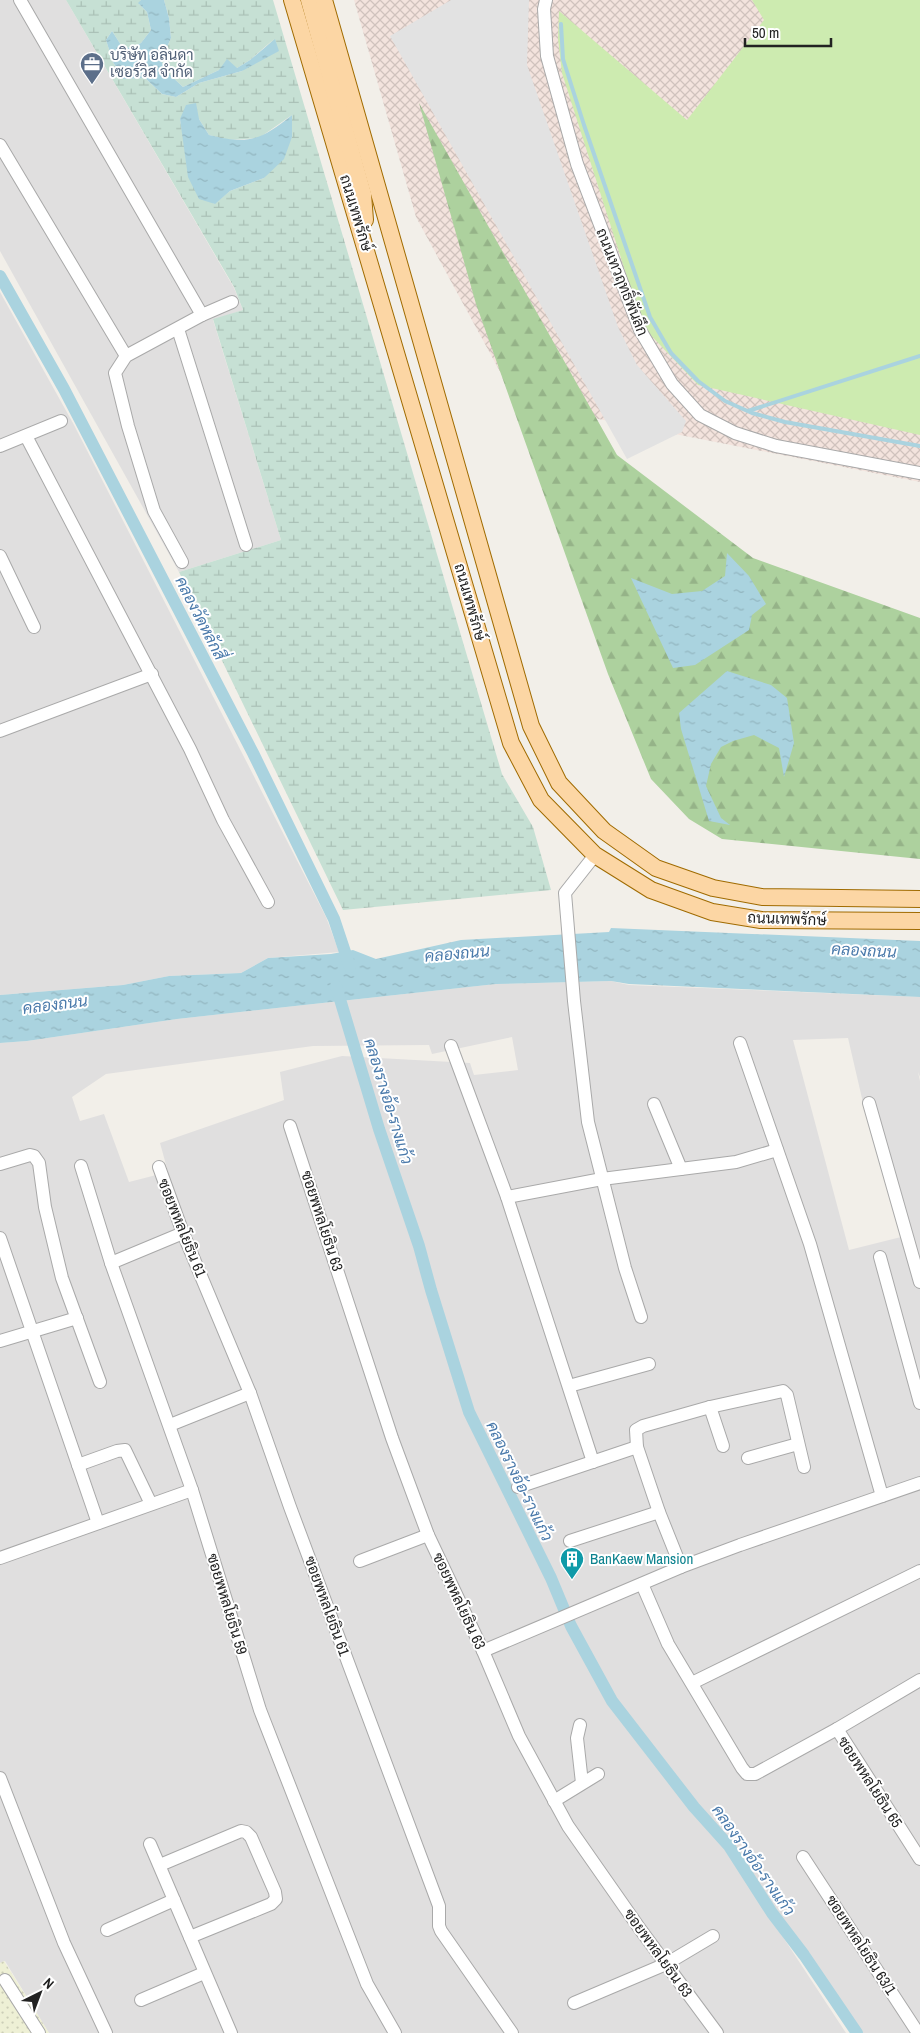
<svg xmlns="http://www.w3.org/2000/svg" width="920" height="2033" font-family="'Archivo Narrow',Sarabun,sans-serif">
	<defs>
		<pattern id="military-cross-hatch" width="8" height="8" patternUnits="userSpaceOnUse" patternTransform="scale(1.25)"><rect width="8" height="8" fill="#f3e3dd"/><path d="M0 0l8 8M0 8l8-8" fill="none" stroke="#d0c2bd"/></pattern>
		<pattern id="farmland-dots" width="8" height="8" patternUnits="userSpaceOnUse" patternTransform="scale(1.25)"><rect width="8" height="8" fill="#eef0d5"/><path d="M2 2h.1M6 6h.1" fill="none" stroke="#ccceb7" stroke-width="1.8" stroke-linecap="round"/></pattern>
		<pattern id="forest-firs" width="22" height="20" patternUnits="userSpaceOnUse" patternTransform="scale(1.25)"><rect width="22" height="20" fill="#add19e"/><path d="M5 1l3.5 6h-7zM16 11l3.5 6h-7z" fill="#95b388"/></pattern>
		<pattern id="wetland-marsh" width="20" height="14" patternUnits="userSpaceOnUse" patternTransform="scale(1.25)"><rect width="20" height="14" fill="#c6e0d4"/><path d="M1 5h8M5 5V1M11 12h8M15 12V8" fill="none" stroke="#aac0b6"/></pattern>
		<pattern id="water-ripples" width="26" height="14" patternUnits="userSpaceOnUse" patternTransform="scale(1.25)"><rect width="26" height="14" fill="#aad3df"/><path d="M2 4q2-2 4 0t4 0M15 11q2-2 4 0t4 0" fill="none" stroke="#92b5bf"/></pattern>
	</defs>
	<rect width="100%" height="100%" fill="#f2efe9"/>
	<g fill="#e0dfdf" fill-rule="evenodd">
		<polygon points="0,0 66,0 234,288 243,310 213,320 281,540 179,572 0,251"/>
		<polygon points="0,292 74,425 326,917 339,952 268,958 241,973 169,976 123,985 0,995"/>
		<path d="M611,981L629,985L920,997V1077L918,1072L920,1081V2033H858L732,1842L723,1846L846,2033H49L5,1961L0,1963V1043L27,1041L177,1019L496,984ZM512,1037L518,1070L474,1075L470,1063L342,1056L280,1072L284,1100L160,1143L168,1172L129,1182L104,1114L80,1121L72,1097L106,1074L313,1046L429,1045L432,1054ZM848,1038L864,1107L901,1237L849,1250L793,1040Z"/>
	</g>
	<polygon fill="url(#military-cross-hatch)" points="354,0 920,0 920,482 517,403 416,217"/>
	<polygon fill="url(#farmland-dots)" points="4,1961 49,2033 0,2033 0,1963"/>
	<polygon fill="#cdebb0" points="752,0 920,0 920,435 698,385 643,327 562,73 558,39 559,11 687,120 764,20"/>
	<polygon fill="url(#forest-firs)" points="419,103 617,455 753,558 920,618 920,859 722,839 689,819 651,779 608,674 476,304"/>
	<path fill="url(#wetland-marsh)" fill-rule="evenodd" d="M66,0H141L139,4L147,12L151,30L141,43L130,48L121,45L112,31L106,40L113,62L123,79L145,78L162,94L176,97L199,83L242,71L274,39L250,60L237,68L219,70L183,87L168,73L161,61L171,38L169,18L164,0H273L502,774L533,827L551,890L343,910L179,572L281,540L213,319L243,310L234,287ZM292,115V137L264,178L230,191L214,204L184,142L180,119H199L209,135L229,140L259,138Z"/>
	<polygon fill="#e2e2e2" points="451,0 529,0 527,65 618,327 637,365 686,421 682,432 627,459 390,36"/>
	<g fill="url(#water-ripples)">
		<polygon points="141,0 164,0 169,18 171,38 161,61 168,73 183,87 219,70 227,59 237,68 250,60 275,39 279,51 242,71 199,83 176,97 162,94 145,78 123,79 113,62 106,40 112,31 121,45 130,48 141,43 151,30 147,12 138,3"/>
		<path d="M196,103L199,119L209,135C249,145 261,140 292,115V137L284,159L264,178L230,191L215,204L199,199L188,177L180,119L186,105Z"/>
		<polygon points="727,553 749,576 766,604 752,615 749,630 695,665 673,668 631,578 672,594 702,591 725,576"/>
		<polygon points="727,671 771,685 787,698 794,743 784,777 779,748 754,735 733,741 721,747 711,764 706,786 721,818 730,825 709,821 681,729 679,713"/>
		<polygon points="611,928 920,941 920,997 629,984 611,981 496,984 177,1019 27,1041 0,1043 0,995 123,985 169,976 241,973 268,958 331,954 353,950 376,959 461,940 609,932"/>
	</g>
	<g fill="none" stroke-linecap="round" stroke-linejoin="round">
		<g stroke="#aad3df" stroke-width="4">
			<polyline points="561,24 563,59 584,125 650,317 671,353 698,381 725,401 752,413 785,422 920,446"/>
			<polyline points="748,411 920,356"/>
		</g>
		<g stroke="#aad3df" stroke-width="12">
			<polyline points="0,276 64,389 253,753 334,919 350,967"/>
			<polyline points="336,986 379,1129 419,1246 431,1290 469,1412 551,1578 571,1626 612,1701 694,1807 729,1846 772,1913 804,1955 857,2033"/>
		</g>
		<g stroke="#a9a9a9" stroke-width="14">
			<g id="minor">
				<polyline points="20,0 202,315"/>
				<polyline points="546,0 544,9 547,56 577,164 640,330 672,384 700,415 735,433 776,446 920,473"/>
				<polyline points="0,145 126,356"/>
				<polyline points="178,329 246,545"/>
				<polyline points="26,436 190,749 223,820 268,902"/>
				<polyline points="0,446 61,421"/>
				<polyline points="0,556 34,627"/>
				<polyline points="182,562 154,511 128,426 115,373 126,356 202,315 232,302"/>
				<polyline points="0,731 152,674"/>
				<polyline points="595,855 565,893 574,1001 588,1122 625,1268 641,1317"/>
				<polyline points="740,1043 810,1244 882,1496"/>
				<polyline points="451,1046 507,1197 593,1462"/>
				<polyline points="869,1103 920,1282"/>
				<polyline points="654,1104 681,1169"/>
				<polyline points="290,1126 392,1438 428,1535 483,1651 519,1736 568,1826 640,1929 717,2033"/>
				<polyline points="0,1164 30,1155 34,1156 39,1163 45,1207 62,1278 100,1382"/>
				<polyline points="81,1166 111,1263 192,1490 260,1710 367,1984 395,2033"/>
				<polyline points="159,1167 183,1233 250,1393 290,1507 439,1906 439,1926 441,1931 512,2033"/>
				<polyline points="507,1197 602,1179 736,1162 777,1150"/>
				<polyline points="0,1238 98,1523"/>
				<polyline points="880,1257 920,1403"/>
				<polyline points="111,1263 183,1233"/>
				<polyline points="0,1341 77,1318"/>
				<polyline points="569,1386 649,1364"/>
				<polyline points="710,1407 723,1446"/>
				<polyline points="170,1425 250,1393"/>
				<polyline points="748,1458 798,1444"/>
				<polyline points="78,1465 117,1451 125,1450 151,1504"/>
				<polyline points="518,1487 637,1447"/>
				<polyline points="570,1541 659,1512"/>
				<polyline points="0,1558 192,1490"/>
				<polyline points="360,1561 428,1535"/>
				<polyline points="681,1567 659,1512 637,1447 636,1430 643,1426 710,1407 783,1391 787,1395 804,1467"/>
				<polyline points="642,1584 668,1644 742,1768 747,1774 755,1774 837,1729 920,1680"/>
				<polyline points="483,1651 681,1567 740,1545 920,1483"/>
				<polyline points="692,1683 920,1571"/>
				<polyline points="580,1725 577,1738 582,1783"/>
				<polyline points="837,1729 920,1859"/>
				<polyline points="0,1778 64,1943 106,2033"/>
				<polyline points="554,1801 598,1774"/>
				<polyline points="150,1844 231,2033"/>
				<polyline points="803,1857 918,2033"/>
				<polyline points="160,1865 241,1831 246,1832 251,1837 275,1892 276,1899 271,1904 190,1937"/>
				<polyline points="107,1930 174,1900"/>
				<polyline points="5,1980 39,2033"/>
				<polyline points="141,2000 204,1973"/>
				<polyline points="574,2003 666,1964 713,1936"/>
			</g>
		</g>
		<g stroke="#a06b00" stroke-width="18">
			<g id="major">
				<polyline points="292,0 511,743 541,800 595,855 651,890 712,912 761,920 920,921"/>
				<polyline points="309,0 363,194 365,220"/>
				<polyline points="324,0 531,726 559,783 604,831 656,868 713,888 762,897 920,899"/>
			</g>
		</g>
		<use href="#minor" stroke="#fff" stroke-width="12"/>
		<use href="#major" stroke="#fcd6a4" stroke-width="16"/>
	</g>
	<defs>
		<g id="office-pin" transform="scale(1.25)"><path d="M0 17L-7.5 6A9.5 9.5 0 1 1 7.5 6Z" fill="#5c6f8a" stroke="#fff"/><path d="M-6-3h4V-5.5h4V-3h4V5H-6ZM-1-4.5V-3h2v-1.5ZM-6 0V1H6V0Z" fill="#fff"/></g>
		<g id="building-pin" transform="scale(1.25)"><path d="M0 17L-7.5 6A9.5 9.5 0 1 1 7.5 6Z" fill="#0f9aa8" stroke="#fff"/><path d="M-4-6H4V6H1V3H-1V6H-4ZM-2.5-4.3h1.7v1.8h-1.7ZM.8-4.3h1.7v1.8H.8ZM-2.5-1h1.7V.8h-1.7ZM.8-1h1.7V.8H.8Z" fill="#fff"/></g>
	</defs>
	<g fill-rule="evenodd">
		<use href="#office-pin" x="92" y="64"/>
		<use href="#building-pin" x="572" y="1559"/>
	</g>
	<g text-anchor="middle" stroke-width="4" stroke-linejoin="round" paint-order="stroke">
		<g font-size="15" fill="#4e5e75" stroke="#fff" text-anchor="start">
			<text x="110" y="60">บริษัท อลินดา<tspan x="110" dy="17">เซอร์วิส จำกัด</tspan></text>
		</g>
		<g font-size="15" fill="#222" stroke="#fff">
			<text transform="translate(356 213) rotate(73)" y="5">ถนนเทพรักษ์</text>
			<text transform="translate(622 282) rotate(68)" y="5">ถนนเทวฤทธิ์พันลึก</text>
			<text transform="translate(470 602) rotate(74)" y="5">ถนนเทพรักษ์</text>
			<text transform="translate(787 919) rotate(2)" y="5">ถนนเทพรักษ์</text>
			<text transform="translate(322 1221) rotate(72)" y="5">ซอยพหลโยธิน 63</text>
			<text transform="translate(182 1228) rotate(68)" y="5">ซอยพหลโยธิน 61</text>
			<text transform="translate(459 1601) rotate(65)" y="5">ซอยพหลโยธิน 63</text>
			<text transform="translate(227 1604) rotate(73)" y="5">ซอยพหลโยธิน 59</text>
			<text transform="translate(327 1606) rotate(70)" y="5">ซอยพหลโยธิน 61</text>
			<text transform="translate(870 1782) rotate(57)" y="5">ซอยพหลโยธิน 65</text>
			<text transform="translate(861 1945) rotate(57)" y="5">ซอยพหลโยธิน 63/1</text>
			<text transform="translate(658 1953) rotate(54)" y="5">ซอยพหลโยธิน 63</text>
		</g>
		<g font-size="15" fill="#0d838f" stroke="#fff" text-anchor="start">
			<text x="590" y="1564">BanKaew Mansion</text>
		</g>
		<g font-size="16" font-style="italic" fill="#4a7aab" stroke="#fff">
			<text transform="translate(201 618) rotate(63)" y="6">คลองวัดหลักสี่</text>
			<text transform="translate(864 950) rotate(3)" y="6">คลองถนน</text>
			<text transform="translate(457 953) rotate(-5)" y="6">คลองถนน</text>
			<text transform="translate(55 1004) rotate(-7)" y="6">คลองถนน</text>
			<text transform="translate(389 1101) rotate(73)" y="6">คลองรางอ้อ-รางแก้ว</text>
			<text transform="translate(520 1481) rotate(64)" y="6">คลองรางอ้อ-รางแก้ว</text>
			<text transform="translate(754 1860) rotate(55)" y="6">คลองรางอ้อ-รางแก้ว</text>
		</g>
	</g>
	<g transform="translate(40 1993) rotate(42)" stroke="#ffffff" stroke-width="4" paint-order="stroke">
	<path d="M0-4L9 19L0 12L-9 19Z" fill="#222222"/>
	<text y="-8" font-size="14" font-weight="bold" text-anchor="middle" fill="#222222">N</text>
	</g>
	<path d="M745 38v8h86v-8" fill="none" stroke="#222222" stroke-width="2.5"/>
	<text x="752" y="38" font-size="15" fill="#222222" stroke="#ffffff" stroke-width="4" paint-order="stroke">50 m</text>
</svg>
